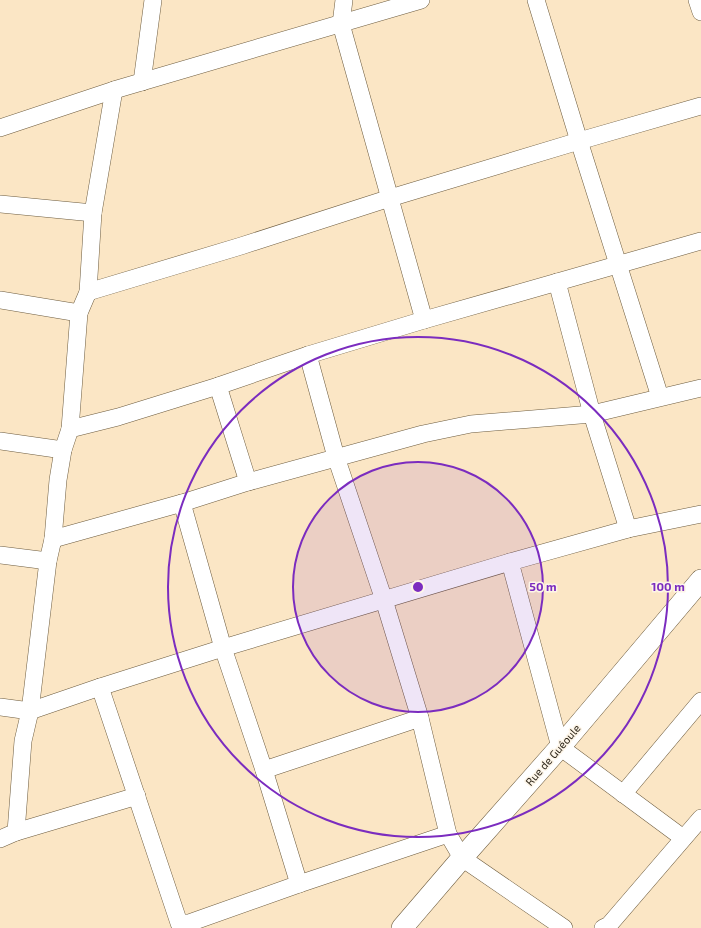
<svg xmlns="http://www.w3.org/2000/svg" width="701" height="928" font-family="'Exo 2',sans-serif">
	<rect width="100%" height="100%" fill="#fbe6c5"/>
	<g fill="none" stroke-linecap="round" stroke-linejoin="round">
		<g stroke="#6d5c3f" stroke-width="18">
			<g id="minor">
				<polyline points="344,0 341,24 424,320"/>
				<polyline points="536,0 579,141 660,397"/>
				<polyline points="697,0 701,12"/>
				<polyline points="142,82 153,0"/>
				<polyline points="0,128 114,90 421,0"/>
				<polyline points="0,204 93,213"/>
				<polyline points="557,282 592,414 628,529"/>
				<polyline points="88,292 241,246 390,198 579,141 701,106"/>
				<polyline points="0,300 79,313"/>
				<polyline points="308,355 336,457 384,600 420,718 448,834 462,858 564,928"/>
				<polyline points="218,386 248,482"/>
				<polyline points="70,429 118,417 218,386 308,355 424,320 701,241"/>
				<polyline points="0,441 63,450"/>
				<polyline points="182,503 223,648 264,770 299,884"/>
				<polyline points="53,539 182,503 248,482 423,434 471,424 592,414 701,388"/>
				<polyline points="0,555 48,561"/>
				<polyline points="510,562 560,747 683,838"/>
				<polyline points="100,687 179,923 189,923 299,884 448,834"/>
				<polyline points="0,707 30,711 100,687 223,648 510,562 628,529 701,514"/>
				<polyline points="264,770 420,718"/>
				<polyline points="623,794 701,701"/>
				<polyline points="16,832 137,796"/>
				<polyline points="0,839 16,832 23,741 30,711 48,561 53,539 58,480 63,450 70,429 79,313 88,292 93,213 114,90"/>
				<polyline points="603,928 609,925 701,818"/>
			</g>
		</g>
		<g stroke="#6d5c3f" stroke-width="22">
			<polyline id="major" points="402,928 462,858 560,747 701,580"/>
		</g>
		<use href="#minor" stroke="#fff" stroke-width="17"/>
		<use href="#major" stroke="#fff" stroke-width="21"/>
	</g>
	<circle cx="418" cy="587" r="125" fill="#7b2cbf" fill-opacity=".12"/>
	<g fill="none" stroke="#7b2cbf" stroke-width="2">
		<circle cx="418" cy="587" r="125"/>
		<circle cx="418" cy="587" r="250"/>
	</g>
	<g text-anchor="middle" stroke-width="3" stroke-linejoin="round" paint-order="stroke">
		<g font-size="11" fill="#2a2317" stroke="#fdf5e8">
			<text transform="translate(553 755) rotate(-49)" y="4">Rue de Guéoule</text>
		</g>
	</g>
	<circle cx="418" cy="587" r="6" fill="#7b2cbf" stroke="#fdf5e8" stroke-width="2"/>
	<g font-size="12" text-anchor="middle" font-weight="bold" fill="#7b2cbf" stroke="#fdf5e8" stroke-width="3" stroke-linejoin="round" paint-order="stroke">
		<text x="543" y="591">50 m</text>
		<text x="668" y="591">100 m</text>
	</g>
</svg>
